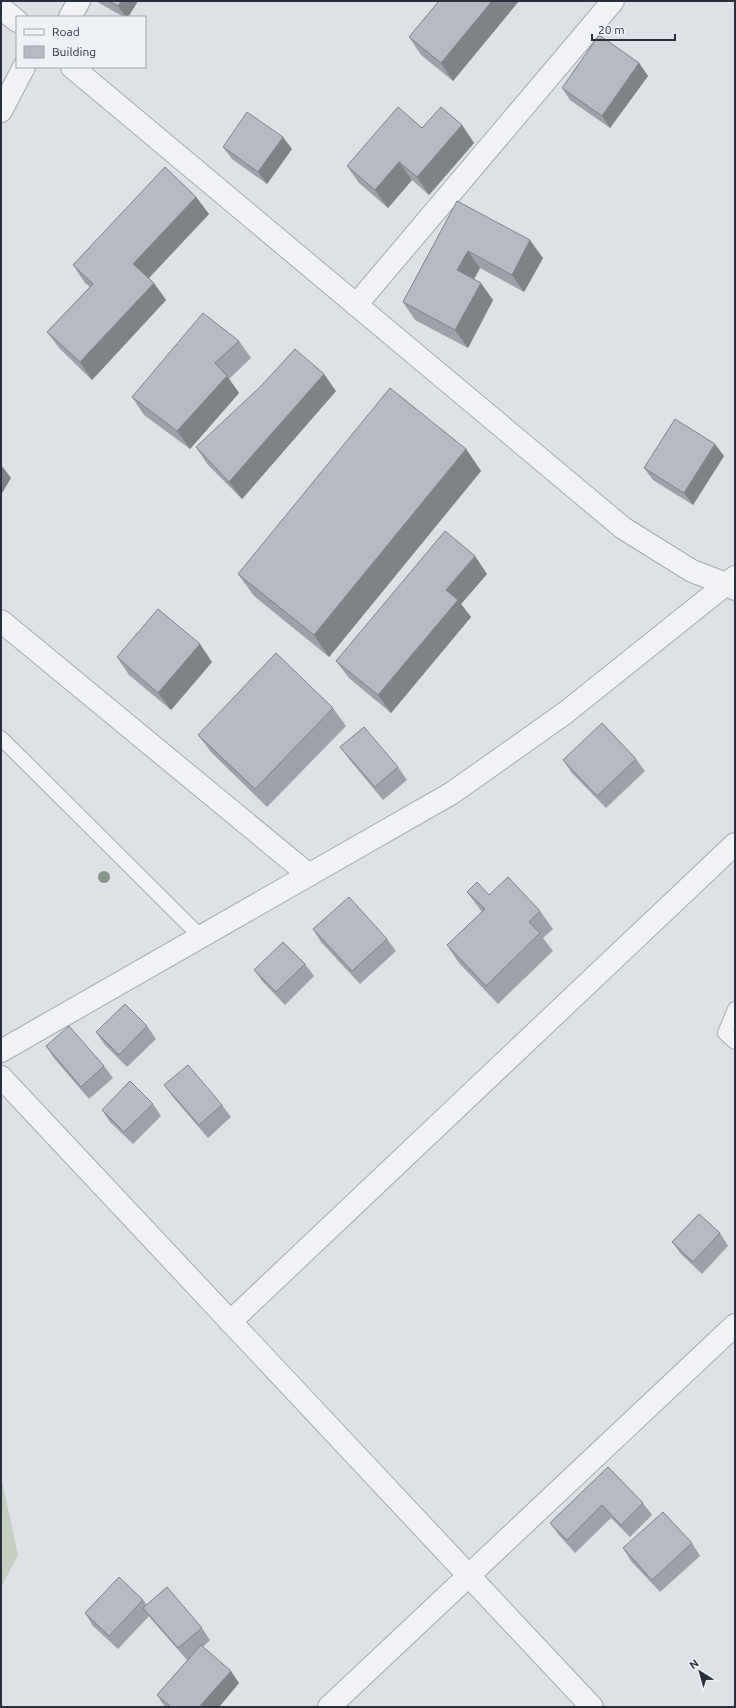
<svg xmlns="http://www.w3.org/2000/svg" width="736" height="1708" font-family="Ubuntu,sans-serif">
	<rect width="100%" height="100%" fill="#dee2e7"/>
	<polygon fill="#c4d0c0" points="1,1477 18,1555 1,1587"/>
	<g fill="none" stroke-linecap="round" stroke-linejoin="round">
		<g stroke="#a4a9b1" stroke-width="16">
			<g id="service">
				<polyline points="1,738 200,936"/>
				<polyline points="735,1009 725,1033 735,1042"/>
			</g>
		</g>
		<g stroke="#a4a9b1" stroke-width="24">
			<g id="minor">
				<polyline points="70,17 79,1"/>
				<polyline points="1,111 24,67"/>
				<polyline points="356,305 613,1"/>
				<polyline points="1,621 309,875"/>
				<polyline points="1,1077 592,1707"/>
				<polyline points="230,1322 735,844"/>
				<polyline points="329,1707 735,1325"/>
			</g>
		</g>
		<g stroke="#a4a9b1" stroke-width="24">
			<g id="tertiary">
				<polyline points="1,8 17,21"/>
				<polyline points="72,67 623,528 692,571 726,584 735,589"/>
				<polyline points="1,1051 452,793 565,713 735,577"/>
			</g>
		</g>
		<use href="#service" stroke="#f1f2f6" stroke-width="14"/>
		<use href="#minor" stroke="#f1f2f6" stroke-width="22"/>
		<use href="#tertiary" stroke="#f1f2f6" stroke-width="22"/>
	</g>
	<circle fill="#859686" cx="104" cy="877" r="6"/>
	<g fill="#9da1a8">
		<polygon points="98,1 138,1 128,17 124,17 99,3"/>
		<polygon points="439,1 519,1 453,81 421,55 409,37"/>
		<polygon points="639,63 648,76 610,128 570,100 562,88"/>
		<polygon points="462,125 474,143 429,195 412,180 388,208 359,183 347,166 422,128"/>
		<polygon points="223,147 292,149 267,184 232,159"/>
		<polygon points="196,197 209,214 149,278 166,300 92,380 60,349 47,332 90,287 85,283 73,265"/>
		<polygon points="457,201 543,258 524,292 480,268 474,279 493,300 468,348 415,320 403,302"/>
		<polygon points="239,341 251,358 229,379 239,393 190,449 144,415 132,397"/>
		<polygon points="336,391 242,499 208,465 196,447"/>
		<polygon points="466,449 481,471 329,657 254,596 238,574"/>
		<polygon points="724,456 693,505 653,480 644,468"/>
		<polygon points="487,574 461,604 471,617 391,713 349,678 336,661"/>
		<polygon points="117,657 212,662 171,710 129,675"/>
		<polygon points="333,708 346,726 267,807 211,752 198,735"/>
		<polygon points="340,747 398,767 407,780 383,800 349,759"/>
		<polygon points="636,759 645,771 606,808 572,773 563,760"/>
		<polygon points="467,892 489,895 540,911 553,929 543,938 553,951 498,1004 459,963 447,945 482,912"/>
		<polygon points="313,929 387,939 396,951 360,984 321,942"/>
		<polygon points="305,964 314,976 285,1005 263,982 254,970"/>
		<polygon points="147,1026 156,1039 127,1067 105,1045 96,1032"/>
		<polygon points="46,1046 104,1066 113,1078 89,1099 54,1058"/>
		<polygon points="164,1085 222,1105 231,1117 208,1138 173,1097"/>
		<polygon points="153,1104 161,1116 133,1144 110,1122 102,1110"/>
		<polygon points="720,1233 728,1246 702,1274 681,1254 672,1242"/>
		<polygon points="608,1467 643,1503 652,1515 630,1537 611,1518 575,1553 559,1535 550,1523"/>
		<polygon points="692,1543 700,1556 660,1592 631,1561 623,1548"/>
		<polygon points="143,1600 147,1605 202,1628 210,1640 203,1647 239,1683 219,1707 165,1707 157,1695 190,1657 187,1660 152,1620 149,1616 118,1649 93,1626 85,1613"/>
	</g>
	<g fill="#7f8388">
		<polygon points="122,1 138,1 128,17 126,17 118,6"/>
		<polygon points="492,1 519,1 453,81 441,63"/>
		<polygon points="639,63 648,76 610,128 602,116"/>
		<polygon points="462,125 474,143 429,195 417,177"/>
		<polygon points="283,137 292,149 267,184 258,172"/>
		<polygon points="399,162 412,180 388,208 375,190"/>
		<polygon points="196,197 209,214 146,281 133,264"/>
		<polygon points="530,240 543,258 524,292 512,275"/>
		<polygon points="468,251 480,268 469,288 457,270"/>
		<polygon points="154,283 166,300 92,380 80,362"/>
		<polygon points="481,283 493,300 468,348 455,330"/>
		<polygon points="324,374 336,391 242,499 229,482"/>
		<polygon points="227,376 239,393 190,449 177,431"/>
		<polygon points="715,444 724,456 693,505 684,493"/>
		<polygon points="466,449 481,471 329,657 314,635"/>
		<polygon points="2,466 11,478 1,495 1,469"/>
		<polygon points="475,556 487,574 461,604 471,617 391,713 378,695 446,590"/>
		<polygon points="200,644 212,662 171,710 158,693"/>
		<polygon points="231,1671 239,1683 219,1707 199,1707"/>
	</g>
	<g fill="#b6bbc3" stroke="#7f8388">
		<polygon points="109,1 122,1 118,6"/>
		<polygon points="439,1 492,1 441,63 409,37"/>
		<polygon points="599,35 639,63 602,116 562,88"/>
		<polygon points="398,107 422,128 441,107 462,125 417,177 399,162 375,190 347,166"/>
		<polygon points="247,112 283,137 258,172 223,147"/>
		<polygon points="165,167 196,197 133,264 154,283 80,362 47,332 93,284 73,265"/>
		<polygon points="457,201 530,240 512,275 468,251 457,270 481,283 455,330 403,302"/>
		<polygon points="203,313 239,341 215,363 227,376 177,431 132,397"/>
		<polygon points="295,349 324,374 229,482 196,447 261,386"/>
		<polygon points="390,388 466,449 314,635 238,574"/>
		<polygon points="675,419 715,444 684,493 644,468"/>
		<polygon points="445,531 475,556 446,590 458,600 378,695 336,661"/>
		<polygon points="158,609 200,644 158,693 117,657"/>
		<polygon points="276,653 333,708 255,789 198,735"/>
		<polygon points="602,723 636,759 597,796 563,760"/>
		<polygon points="364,727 398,767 375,787 340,747"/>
		<polygon points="508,877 540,911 529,922 540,933 486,986 447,945 485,909 467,892 477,882 489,895"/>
		<polygon points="349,897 387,939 352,971 313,929"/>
		<polygon points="283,942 305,964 276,992 254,970"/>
		<polygon points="125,1004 147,1026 119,1055 96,1032"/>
		<polygon points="69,1026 104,1066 81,1087 46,1046"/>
		<polygon points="188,1065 222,1105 199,1125 164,1085"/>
		<polygon points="130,1081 153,1104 124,1132 102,1110"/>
		<polygon points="699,1214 720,1233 693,1262 672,1242"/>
		<polygon points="608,1467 643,1503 621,1525 602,1505 567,1540 550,1523"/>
		<polygon points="663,1512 692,1543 652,1580 623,1548"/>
		<polygon points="119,1577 143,1600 109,1636 85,1613"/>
		<polygon points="167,1587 202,1628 178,1648 143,1608"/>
		<polygon points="201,1645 231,1671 199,1707 171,1707 157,1695"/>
	</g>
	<rect width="736" height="1708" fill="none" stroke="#28303d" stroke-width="4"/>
	<rect x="16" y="16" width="130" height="52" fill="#eef1f5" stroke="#9fa4ab"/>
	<rect x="24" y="29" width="20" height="6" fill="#f1f2f6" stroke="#9fa4ab"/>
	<text x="52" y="36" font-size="12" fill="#28303d">Road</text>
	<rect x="24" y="46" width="20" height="12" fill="#b6bbc3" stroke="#9fa4ab"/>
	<text x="52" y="56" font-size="12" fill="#28303d">Building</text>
	<g transform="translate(700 1672) rotate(323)" stroke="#eef1f5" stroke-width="3" paint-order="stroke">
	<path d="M0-3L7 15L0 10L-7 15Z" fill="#28303d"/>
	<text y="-6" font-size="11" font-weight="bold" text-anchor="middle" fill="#28303d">N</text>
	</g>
	<path d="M592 34v6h83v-6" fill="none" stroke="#28303d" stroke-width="2"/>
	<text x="598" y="34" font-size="12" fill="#28303d" stroke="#eef1f5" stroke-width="3" paint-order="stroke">20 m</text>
</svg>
